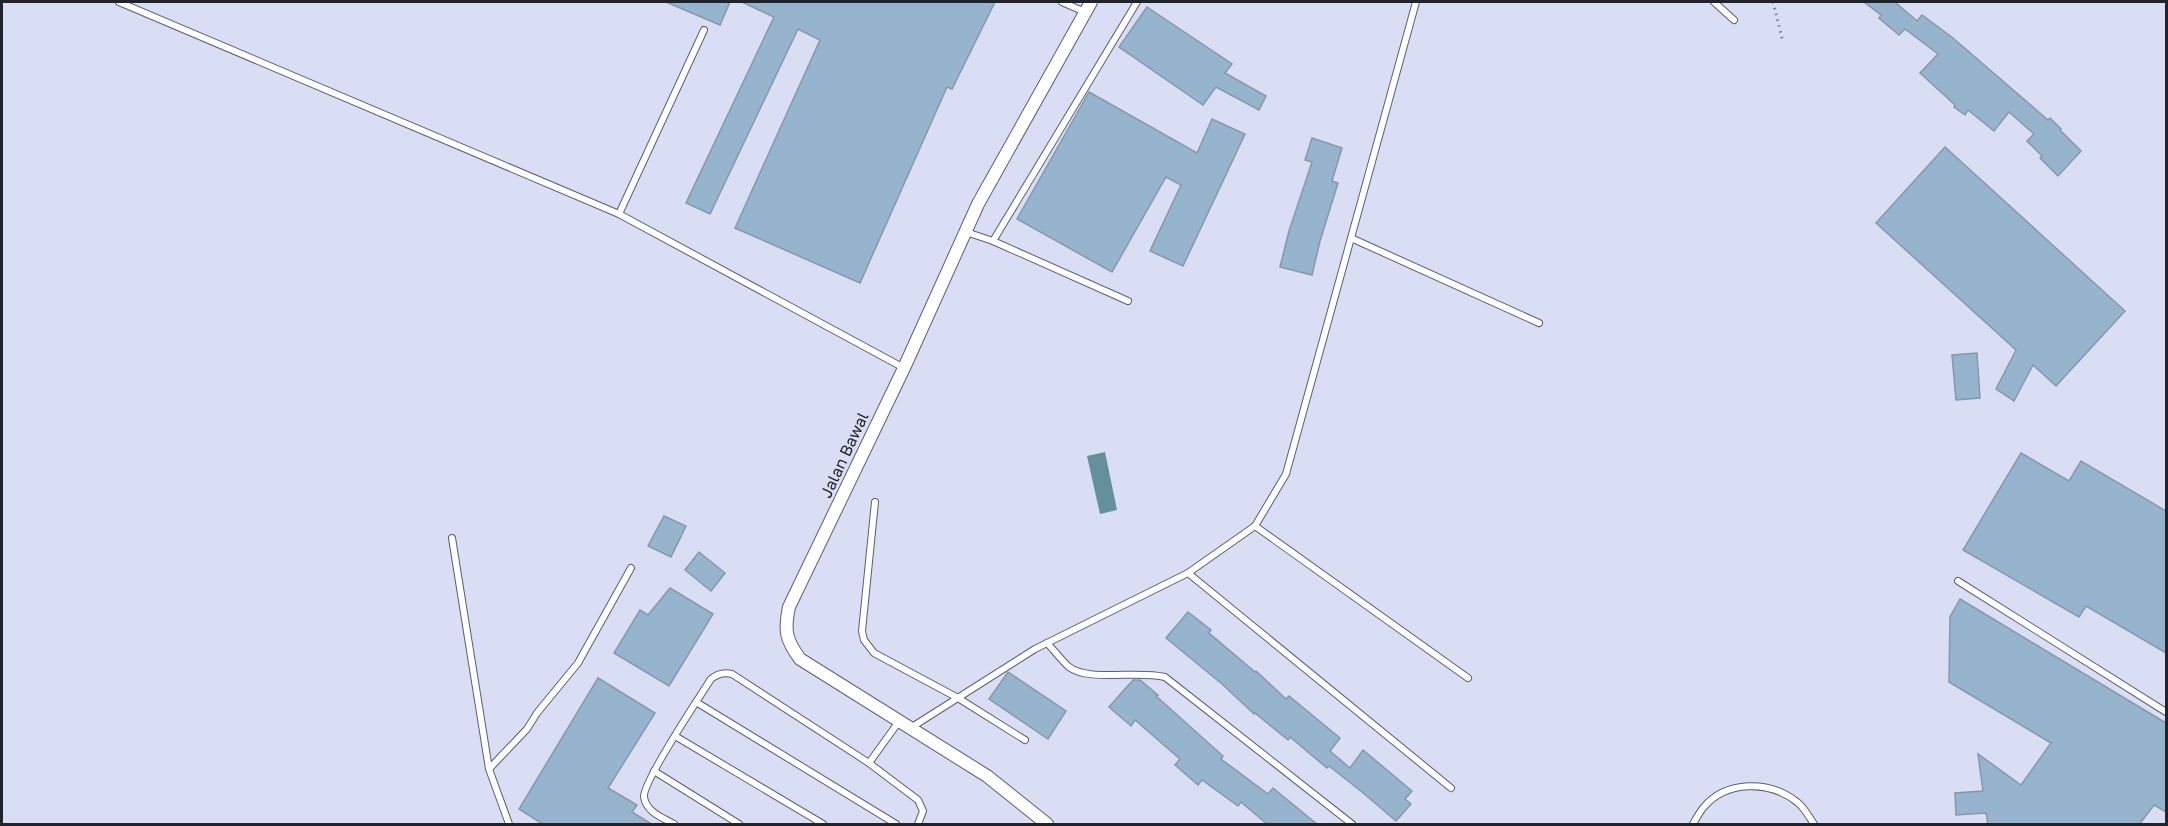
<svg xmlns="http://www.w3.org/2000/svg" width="2168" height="826" font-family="'Golos Text',sans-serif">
	<rect width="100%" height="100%" fill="#d9def5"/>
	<polygon fill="#648f9b" points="1105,452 1117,510 1100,514 1087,456"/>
	<g fill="#97b4cf" stroke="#8698a8" stroke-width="1.5">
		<polygon points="666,2 730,2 720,25"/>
		<polygon points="742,2 995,2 952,89 947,87 860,283 735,228 820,40 798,29 710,214 686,203 774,17"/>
		<polygon points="1864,2 1895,2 1917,21 1922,15 1953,38 2048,120 2050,118 2061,129 2060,130 2081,151 2058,176 2040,158 2042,156 2027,141 2034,134 2009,112 1994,131 1968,110 1965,115 1954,107 1955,105 1920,73 1938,54 1905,29 1899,35 1879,18 1881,15"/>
		<polygon points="1147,7 1232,64 1225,73 1266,96 1259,110 1216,87 1203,105 1119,47"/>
		<polygon points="1089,92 1197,153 1212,119 1245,134 1183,266 1150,251 1181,185 1166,177 1112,272 1017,219"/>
		<polygon points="1312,138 1342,148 1332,181 1338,183 1320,241 1312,275 1280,267 1289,231 1312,162 1305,160"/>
		<polygon points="1945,147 2125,311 2056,386 2033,365 2014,401 1996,389 2016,350 1876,223"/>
		<polygon points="1977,353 1980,398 1956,400 1952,355"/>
		<polygon points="2021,453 2069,481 2081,461 2166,511 2166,653 2086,606 2079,617 1963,550"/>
		<polygon points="664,516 686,526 671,557 648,546"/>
		<polygon points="699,552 725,573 711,591 685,570"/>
		<polygon points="670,588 713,614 669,686 614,653 640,610 648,615"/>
		<polygon points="1960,599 2166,723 2166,812 2154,805 2139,825 1988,825 1986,813 1956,815 1955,793 1983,791 1978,754 2021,785 2051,743 1949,682 1950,617"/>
		<polygon points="1188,612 1211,630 1209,633 1255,672 1256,671 1286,699 1289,696 1340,738 1330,751 1350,768 1363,750 1412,791 1405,799 1411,804 1396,821 1362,792 1329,766 1327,768 1290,737 1288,740 1255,713 1254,714 1222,684 1166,638"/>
		<polygon points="1008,672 1066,711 1048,739 989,699"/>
		<polygon points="598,678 655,713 608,788 637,805 632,812 653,825 544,825 519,809"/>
		<polygon points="1133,680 1140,680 1158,695 1156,696 1223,756 1221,759 1268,794 1273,788 1318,825 1268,825 1241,802 1238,806 1202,780 1198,785 1175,765 1180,759 1135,720 1131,726 1109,707"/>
	</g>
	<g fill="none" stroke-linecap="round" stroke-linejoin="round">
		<g stroke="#5a5f72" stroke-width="8">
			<g id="lane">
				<polyline points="119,2 619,214 904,368"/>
				<polyline points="1062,2 1085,12"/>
				<polyline points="1714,2 1734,20"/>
				<polyline points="619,214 704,30"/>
				<polyline points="966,232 993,241 1128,301"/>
				<polyline points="1351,238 1539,323"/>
				<polyline points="993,241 1137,2"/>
				<polyline points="875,502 862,631 864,640 874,653 958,698 1025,740"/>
				<polyline points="1255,526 1468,678"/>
				<polyline points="452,538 489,769 509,824"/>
				<polyline points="1188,573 1451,788"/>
				<polyline points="1958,581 2166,712"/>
				<path d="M1047,643C1054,650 1061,660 1069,667C1089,682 1137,670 1165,677L1352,824"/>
				<polyline points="696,702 896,824"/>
				<polyline points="912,727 1035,649 1188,573 1255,526 1286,474 1416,2"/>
				<polyline points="675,736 823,824"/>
				<polyline points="869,763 900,720"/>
				<polyline points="489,769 527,729 537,713 578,663 631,568"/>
				<polyline points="654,771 739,824"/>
				<path d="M674,824C663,818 646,812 644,797C642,783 700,696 711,679C717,674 724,672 732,674L869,763L918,800L923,811L918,824"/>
				<path d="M1693,824C1696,819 1699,813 1703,808C1726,780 1769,780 1797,802C1804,807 1809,817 1814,824"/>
			</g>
		</g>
		<g stroke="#5a5f72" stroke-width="14">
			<path id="street" d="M1047,824L987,776L800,659C786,640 784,631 789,607L904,368L978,204L1091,2"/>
		</g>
		<polyline stroke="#7f8292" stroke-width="3" stroke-dasharray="1.5 4.5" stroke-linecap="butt" points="1773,2 1783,42"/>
		<use href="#lane" stroke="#fff" stroke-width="6"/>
		<use href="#street" stroke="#fff" stroke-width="12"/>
	</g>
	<g text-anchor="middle" stroke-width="5" stroke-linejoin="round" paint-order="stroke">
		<g font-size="16" fill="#21232b" stroke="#d9def5">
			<text transform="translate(844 455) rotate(-65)" y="6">Jalan Bawal</text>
		</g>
	</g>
	<rect width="2168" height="826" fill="none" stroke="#21232b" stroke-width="6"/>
</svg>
